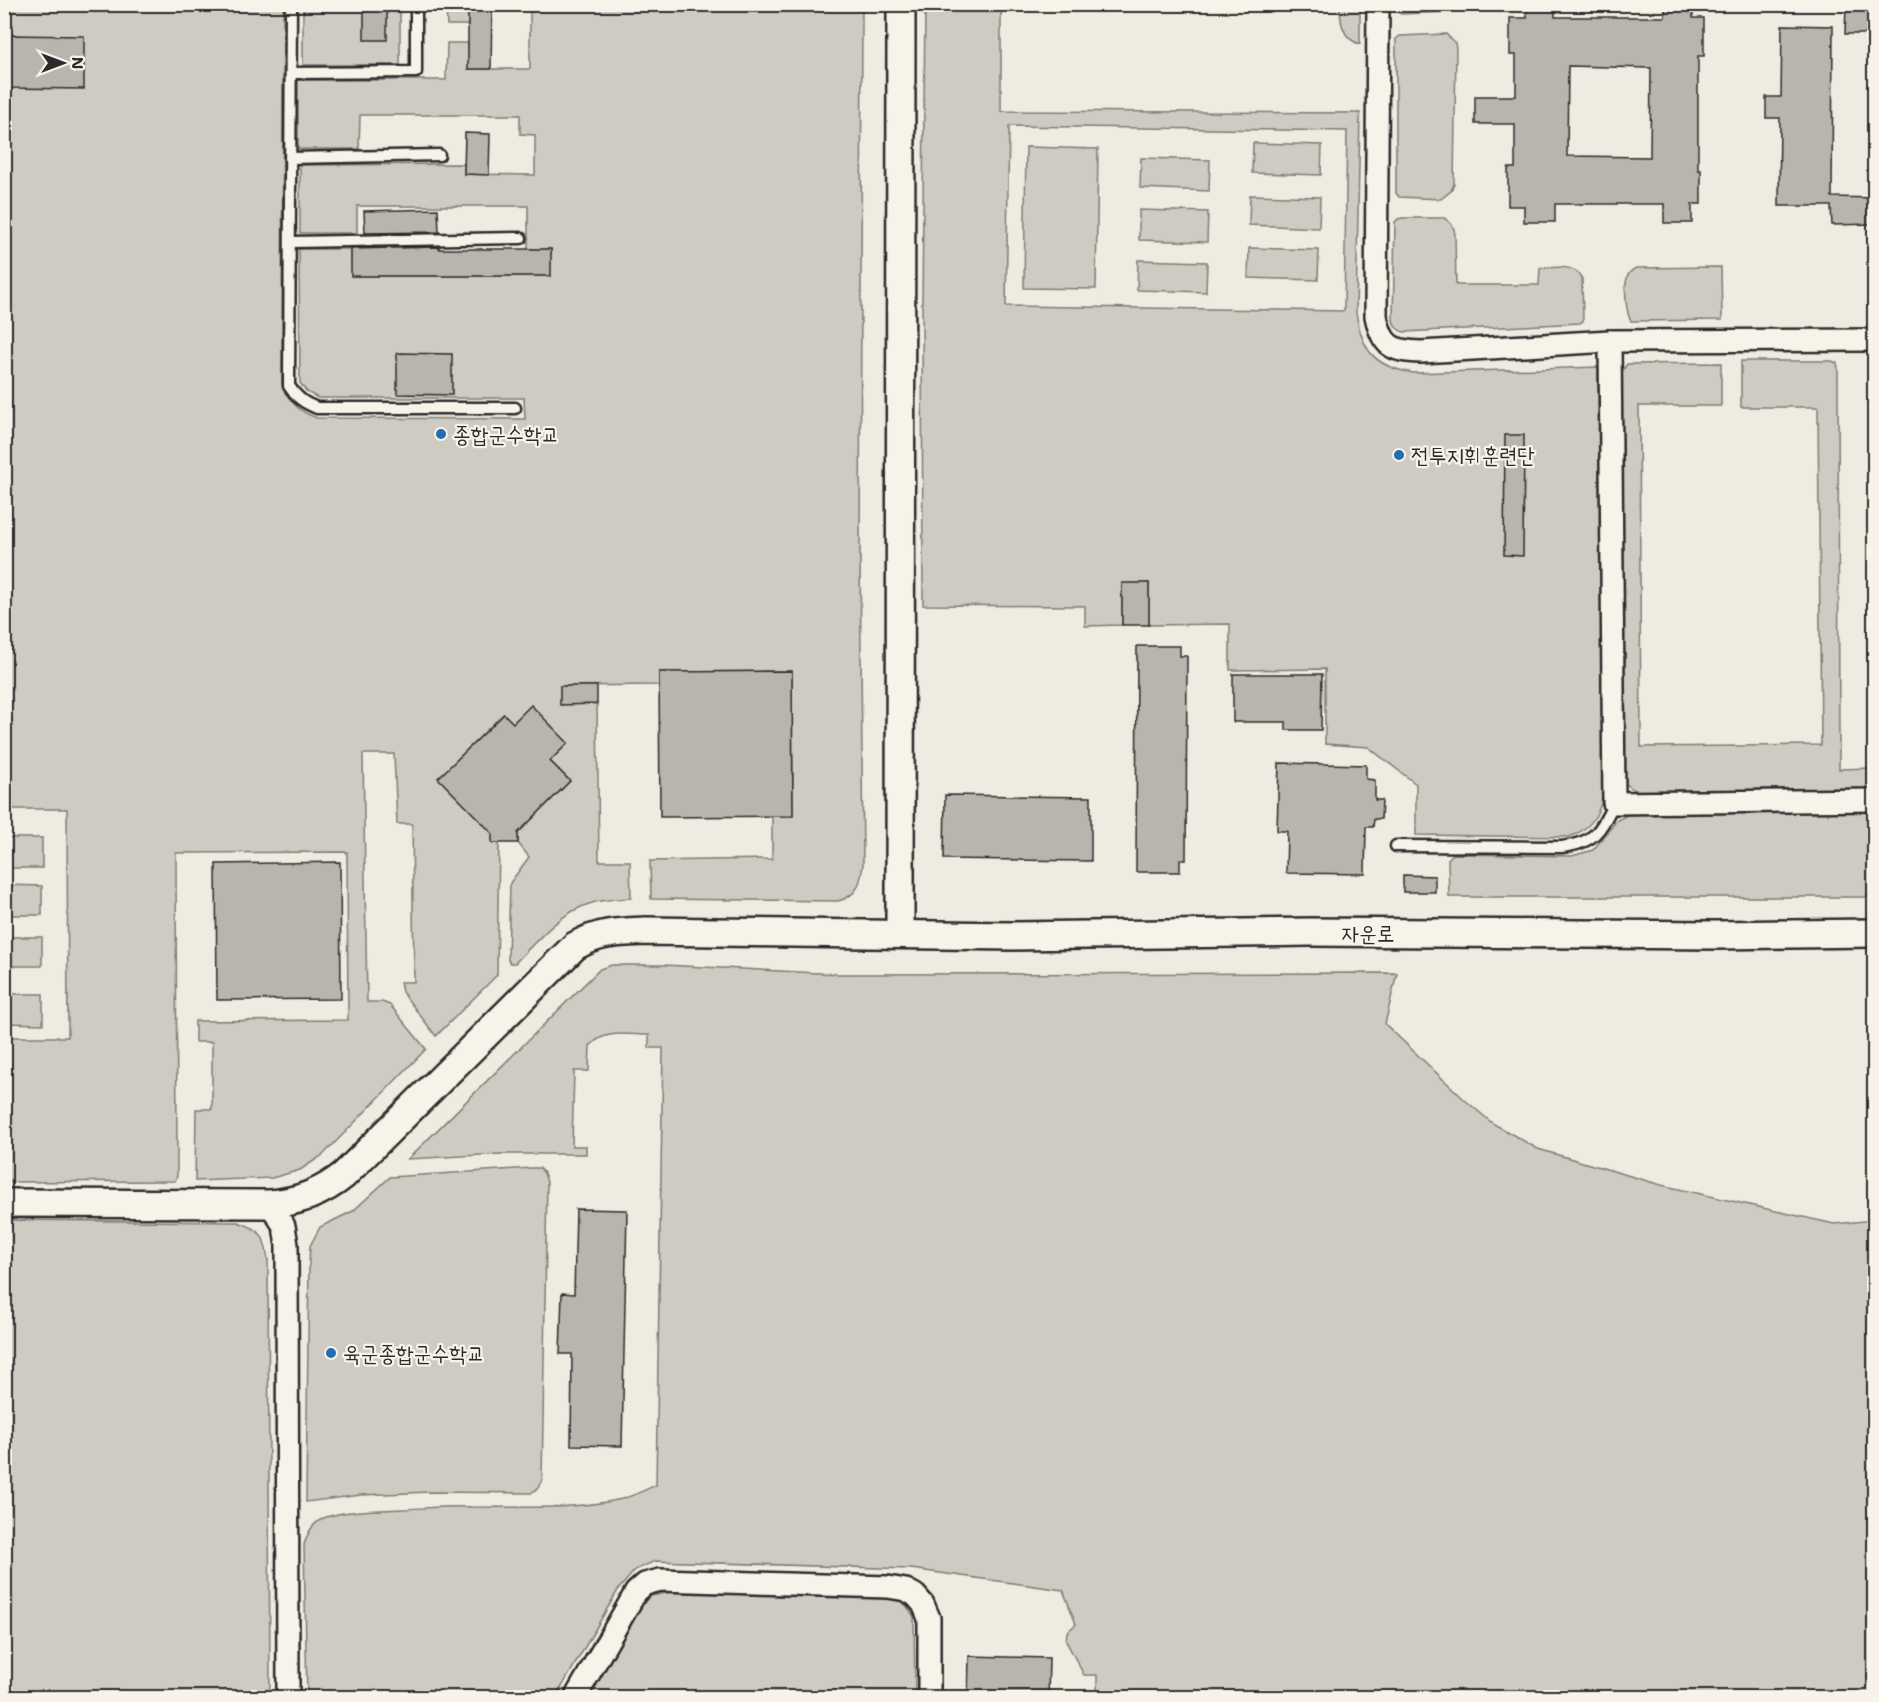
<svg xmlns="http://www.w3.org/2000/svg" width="1879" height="1702" font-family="'Shantell Sans','Poor Story',sans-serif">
	<rect width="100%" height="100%" fill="#efebe0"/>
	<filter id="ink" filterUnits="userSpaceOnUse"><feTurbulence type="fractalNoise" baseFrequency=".0167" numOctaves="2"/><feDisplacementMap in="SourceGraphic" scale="12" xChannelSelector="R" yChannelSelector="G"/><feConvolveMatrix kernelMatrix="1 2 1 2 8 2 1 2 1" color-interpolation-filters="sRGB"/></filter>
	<g filter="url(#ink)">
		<g fill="#cfcbc2" stroke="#7d7b76" stroke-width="1.5" fill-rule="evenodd">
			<path d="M4,5H283L282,383C289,402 298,411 317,418L525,419L524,398H318L307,392L300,383L299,249H351L352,276H550L551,249H528V206H357V233H300V165L464,164V174L535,175V135L520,134V115H360L359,149H298V80H446L447,43H468L469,69H530V5H862L860,556L863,864C861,882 858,896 838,901L651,899L650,861L772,859V816L793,815L792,671L659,672V685L560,686L597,704L599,861H630L631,898C617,899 602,899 589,904C558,914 537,941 515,963H510L508,960L510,883L529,857L518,843V833L570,781L503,714L439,778L492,833L499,843L497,975L436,1036L402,992L400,982H414L412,824H397L394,754H363L367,1002H382L390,1005L426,1049L323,1155L300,1170L272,1178L195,1181L196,1109H212V1042H195V1021L348,1020L347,852L176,853L177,1176L175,1181L5,1182V1037H68L67,809H5Z"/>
			<rect x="303" y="5" width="97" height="60"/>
			<polygon points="446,5 468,5 468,25 447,25"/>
			<path d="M925,5H1001V111L1360,113L1356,312C1362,351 1374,367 1414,373L1598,367L1603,794C1600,814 1589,830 1569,837L1416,835V784L1368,747L1325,744V669L1230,670V624L1149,625V583L1122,584V625L1085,626V606L923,605L922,306ZM1009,126L1347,131L1344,311L1006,306Z"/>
			<path d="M1340,5H1360V44C1342,39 1340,21 1340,5Z"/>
			<polygon points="1397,5 1397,4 1454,5 1445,12 1401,14 1397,11"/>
			<polygon points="1446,34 1455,43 1456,49 1454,184 1451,191 1441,199 1399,197 1396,193 1396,39 1400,36"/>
			<polygon points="1253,143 1322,145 1321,175 1252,173"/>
			<polygon points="1026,147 1098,149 1096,289 1024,288"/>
			<polygon points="1141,158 1210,160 1209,191 1140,188"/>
			<polygon points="1250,195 1320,197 1319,228 1249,225"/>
			<polygon points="1139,210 1208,212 1207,242 1139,240"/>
			<path d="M1402,218H1444C1451,222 1454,226 1455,234L1456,285H1539L1540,268C1554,268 1576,263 1582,279L1583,321L1580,323L1404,332C1397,330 1395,327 1393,320L1395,222L1398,219Z"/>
			<polygon points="1249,248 1319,250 1318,280 1248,278"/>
			<polygon points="1138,260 1207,262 1206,292 1137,290"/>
			<path d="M1721,267L1722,320L1631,321C1626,313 1624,288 1627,278C1628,273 1632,270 1636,268Z"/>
			<path d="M1741,361H1832L1837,363L1838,368L1839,769L1873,768L1874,753V793H1648C1633,791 1625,786 1618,772L1621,373L1627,364L1721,363V406H1639L1641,747L1821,745L1818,407H1741Z"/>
			<polygon points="1874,808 1874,897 1449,897 1448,859 1453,854 1572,856 1593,850 1617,820 1627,815 1640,811"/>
			<rect x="5" y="838" width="37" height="30"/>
			<polygon points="5,885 42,886 42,915 5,915"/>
			<rect x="5" y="937" width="37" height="29"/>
			<path d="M612,965H664L838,974L1397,973L1385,1024L1465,1100L1492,1123L1538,1149L1661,1185L1834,1224L1874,1220V1697H1097V1675H1084L1066,1641L1067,1632L1076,1624L1063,1590L911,1569L655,1561L635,1570L618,1590L556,1697H307L304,1545C308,1532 313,1522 326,1517C348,1510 380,1510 403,1509C426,1508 449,1506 472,1507C520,1507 574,1510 622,1499C633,1496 645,1490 656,1485L663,1048H649V1035C628,1035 605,1029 590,1046L589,1071H574L572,1146H586V1154H500L408,1159L600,969Z"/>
			<polygon points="5,994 43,994 43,1024 5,1023"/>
			<polygon points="532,1168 540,1168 544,1173 547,1182 542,1480 538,1488 531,1493 430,1492 361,1495 306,1502 309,1263 310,1246 320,1227 353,1211 390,1177"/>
			<path d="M5,1220L238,1222C263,1230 264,1236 268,1260L270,1697H5Z"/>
			<path d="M671,1592L895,1599C904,1602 909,1607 914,1617L915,1697L588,1698L642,1604L651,1596Z"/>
		</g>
		<g fill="#b8b5ae" stroke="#2b2b2b" stroke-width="1.5" fill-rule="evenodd">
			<rect x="364" y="4" width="23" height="36"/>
			<polygon points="468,4 492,4 491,69 468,69"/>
			<path d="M1527,4H1555V17H1665V4H1693V18H1704V56H1698V170H1701V204H1692V223H1664V204H1555V222H1524V206H1508V168H1515V124H1475V96H1516V55H1510V18H1527ZM1568,66L1651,68L1650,157L1567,156Z"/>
			<polygon points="1846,6 1875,6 1875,34 1845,34"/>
			<polygon points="1782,25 1833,26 1832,197 1875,198 1875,224 1832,225 1831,206 1779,206 1780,118 1766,118 1766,97 1781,97"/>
			<polygon points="5,35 84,36 84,89 5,88"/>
			<polygon points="465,133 490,134 489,175 464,174"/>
			<polygon points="438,209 439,232 365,233 364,211"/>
			<polygon points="439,247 439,249 551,249 551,276 351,276 351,249"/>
			<polygon points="397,353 452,354 452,395 397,394"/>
			<polygon points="1505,435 1524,435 1523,556 1504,555"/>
			<rect x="1122" y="583" width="27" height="42"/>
			<polygon points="1137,646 1180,646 1180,656 1187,656 1186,860 1180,860 1180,872 1136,872"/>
			<polygon points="792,671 793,816 660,817 659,672"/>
			<polygon points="1233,674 1322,674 1321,730 1286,730 1286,722 1233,722"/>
			<polygon points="560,686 597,686 597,704 560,705"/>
			<polygon points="531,705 568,743 550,761 570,781 518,833 518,843 492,843 492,833 438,778 504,714 513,723"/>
			<polygon points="1279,763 1366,765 1366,779 1375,780 1375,800 1382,800 1381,819 1374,819 1373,827 1366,827 1365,874 1286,873 1287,831 1277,831"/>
			<polygon points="945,795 1091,797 1091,861 944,859"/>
			<polygon points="340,862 341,999 217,1000 216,864"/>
			<polygon points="1403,875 1435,876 1435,892 1403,892"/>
			<polygon points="576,1209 627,1210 622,1446 571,1445 572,1354 560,1354 562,1293 574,1294"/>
			<polygon points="969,1656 1049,1658 1048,1698 968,1698"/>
		</g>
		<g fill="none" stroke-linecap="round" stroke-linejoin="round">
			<g stroke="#2b2b2b" stroke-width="15">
				<g id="service">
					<path d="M291,4L289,386C297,398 304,403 317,408H515"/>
					<polyline points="291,73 416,72 416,4"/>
					<polyline points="290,158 439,155"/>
					<polyline points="291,242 521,238"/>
					<path d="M1396,846L1562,847C1595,843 1600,831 1614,803"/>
				</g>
			</g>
			<g stroke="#2b2b2b" stroke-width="26">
				<g id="minor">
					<path d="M1378,4L1376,316C1382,346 1391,351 1421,352L1610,341L1874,340"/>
					<polyline points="1610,341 1614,803 1874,800"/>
					<polyline points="270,1204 284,1226 287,1245 288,1698"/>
					<polyline points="575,1698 636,1592 645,1584 660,1580 888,1587 906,1590 915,1595 923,1604 929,1618 929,1698"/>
				</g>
			</g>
			<g stroke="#2b2b2b" stroke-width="32">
				<g id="tertiary">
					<polyline points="900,934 901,4"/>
					<path d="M4,1203L270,1204C297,1202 323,1192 344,1175L575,946C599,932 618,932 645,931L1012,936L1310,932L1717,935L1874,933"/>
				</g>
			</g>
			<use href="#service" stroke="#f7f3e8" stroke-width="10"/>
			<use href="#minor" stroke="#f7f3e8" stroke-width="21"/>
			<use href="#tertiary" stroke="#f7f3e8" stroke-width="27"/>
		</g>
	</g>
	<g fill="#1f6fb2" stroke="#f7f3e8" stroke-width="2">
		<circle cx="441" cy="434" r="6"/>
		<circle cx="1399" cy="455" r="6"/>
		<circle cx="331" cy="1353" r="6"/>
	</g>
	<g text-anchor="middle" stroke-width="4.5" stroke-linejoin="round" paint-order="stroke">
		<g font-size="22" fill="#2b2b2b" stroke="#f7f3e8" text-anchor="start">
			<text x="453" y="442">종합군수학교</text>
			<text x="1411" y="463">전투지휘훈련단</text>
			<text x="343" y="1361">육군종합군수학교</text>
		</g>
		<g font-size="22" fill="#2b2b2b" stroke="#f7f3e8">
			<text x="1368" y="941">자운로</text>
		</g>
	</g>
	<rect width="1879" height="1702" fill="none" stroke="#f7f3e8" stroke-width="24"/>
	<rect x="12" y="12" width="1855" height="1678" fill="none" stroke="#2b2b2b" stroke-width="2" filter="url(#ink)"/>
	<g transform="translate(63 63) rotate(90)" stroke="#f7f3e8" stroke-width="4.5" paint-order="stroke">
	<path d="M0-4.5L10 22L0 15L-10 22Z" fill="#2b2b2b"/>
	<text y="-9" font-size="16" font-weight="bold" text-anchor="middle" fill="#2b2b2b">N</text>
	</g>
</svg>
